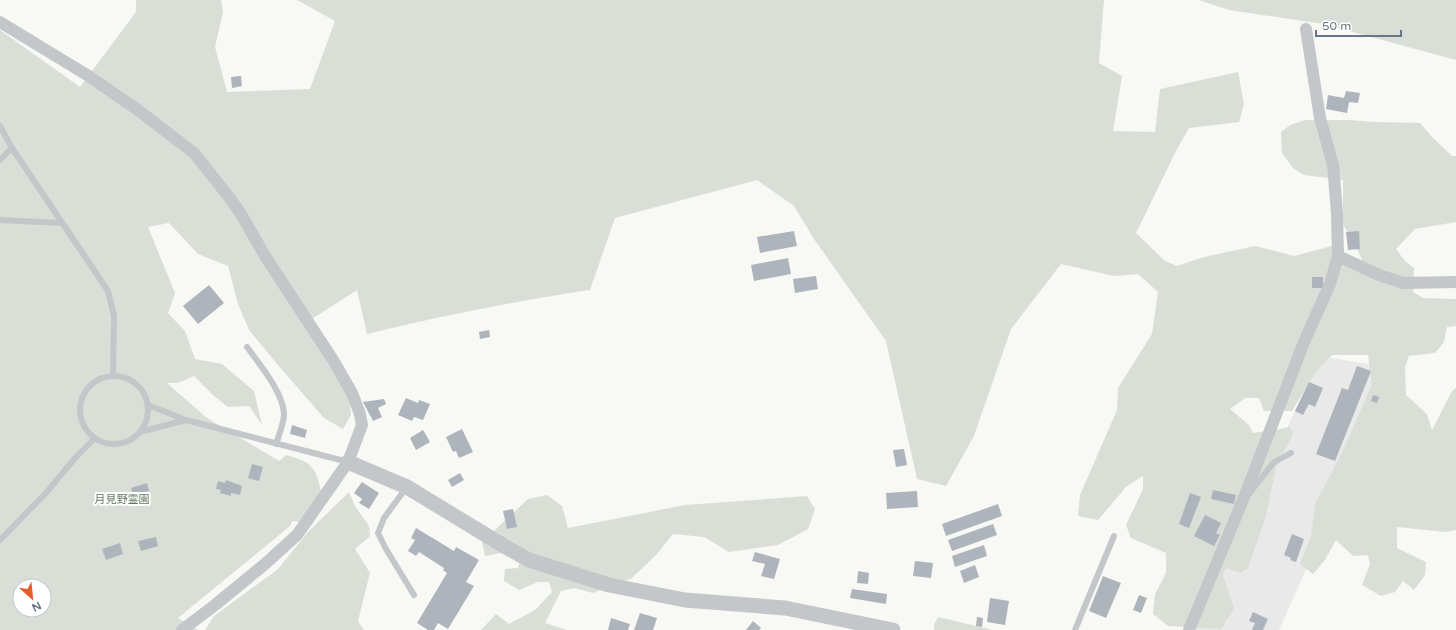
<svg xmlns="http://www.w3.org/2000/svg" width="1456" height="630" font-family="'Varela Round','Noto Sans JP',sans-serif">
	<rect width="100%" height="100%" fill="#f8f8f5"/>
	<polygon fill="#e8e9e8" points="1320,356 1392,368 1323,532 1279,630 1195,630"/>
	<g fill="#d9dfd6" fill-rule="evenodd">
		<path d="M136,0H221L223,12L215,47L227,92L310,89L335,21L297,0H1104L1099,63L1122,76L1113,131L1155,132L1160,89L1238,72L1244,104L1239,122L1189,128L1176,151L1136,233L1165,261L1177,266L1204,257L1255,246L1294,256L1332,246L1363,264L1360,255L1343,224V180L1304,175L1293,168L1282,153L1281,132L1290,125L1305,120H1350L1374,122L1420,123L1432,137L1452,156H1456V222L1415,229L1396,249L1405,261L1414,268L1413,292L1423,298L1456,299V326L1447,327L1444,342L1435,353L1409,356L1405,367L1406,395L1427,414L1432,430L1452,391L1456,388V530L1446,532L1397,527V548L1426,562L1425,575L1414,590L1403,581L1395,592L1381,596L1362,585L1370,564L1368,555L1353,556L1336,540L1325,560L1313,574L1300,564L1311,536L1315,504L1342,453L1372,384L1368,355H1332L1315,373L1292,411H1264L1259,398H1245L1230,409L1249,425L1253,433L1275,430L1290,427L1293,434L1276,467L1266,516L1248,568L1241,573L1226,568L1223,575L1234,608L1221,629L1168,626L1153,614L1155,594L1166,573V553L1131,538L1126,525L1143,489V476L1127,486L1098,520L1078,516L1080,495L1117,410L1118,388L1152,334L1158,292L1138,274L1114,276L1061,264L1011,329L974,436L946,486L917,479L886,341L814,239L794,206L757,180L615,218L590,290C515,301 441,316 367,334L357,290L304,324L349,398L351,415L343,429L324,418L277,364L249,330L238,304L228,266L198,254L169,223L148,227L175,293L168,313L185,331L195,359L222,364L254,391L262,425L249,406L228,407L214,396L194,376L178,383H167L207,418L279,461L286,455C311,462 315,465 321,491L300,522L293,521L289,527L178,618L198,630H0V30L80,87L136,12ZM20,586H44V610H20Z"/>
		<polygon points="1199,0 1456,0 1456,60 1323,24 1229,10"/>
		<polygon points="349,492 355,506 369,526 370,536 355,549 370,573 358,621 364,630 205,630 214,616 277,570 309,531"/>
		<polygon points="547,495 562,506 568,528 685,505 807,496 815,509 808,529 778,545 729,552 704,537 673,534 657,554 632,578 593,593 574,588 561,591 545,623 567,630 481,630 496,614 509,624 535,610 552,592 549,582 538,582 519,590 504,581 505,569 518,568 523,549 485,556 482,542 528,499"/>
		<polygon points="938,617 993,630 934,630 934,625"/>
	</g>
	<g fill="#aeb4bb">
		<polygon points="241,76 242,86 232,88 231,77"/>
		<polygon points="1346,91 1360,93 1358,103 1349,102 1347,113 1326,109 1328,95 1344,98"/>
		<polygon points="794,231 797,246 760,253 757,237"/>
		<polygon points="1359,231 1360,249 1348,250 1346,232"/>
		<polygon points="788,258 791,274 754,281 751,265"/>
		<polygon points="816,276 818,289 795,293 793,279"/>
		<rect x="1312" y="277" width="11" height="11"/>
		<polygon points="209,285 224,303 198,324 183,306"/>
		<polygon points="489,330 490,337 480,339 479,332"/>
		<polygon points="1357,366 1371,371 1335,461 1316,454 1342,388 1348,390"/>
		<polygon points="1309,382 1323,388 1315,407 1309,404 1303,415 1295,411"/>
		<polygon points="1373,395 1379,397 1377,403 1371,401"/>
		<polygon points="406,398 418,403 419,400 430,404 423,420 414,417 412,421 398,415"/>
		<polygon points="384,399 386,404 378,408 382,417 373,421 363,402"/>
		<polygon points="292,425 307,430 305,438 290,434"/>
		<polygon points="462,429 473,452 459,458 456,451 453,452 446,437"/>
		<polygon points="423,430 430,442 416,450 410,438"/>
		<polygon points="904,449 907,465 896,467 893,450"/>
		<polygon points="252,464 263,467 259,481 248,478"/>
		<polygon points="460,473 464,480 452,487 448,480"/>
		<polygon points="226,480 242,486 240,495 231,493 231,496 220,493 221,490 216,489 218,481 225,483"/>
		<polygon points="362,482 379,493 369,509 359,503 362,499 354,493"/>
		<polygon points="147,483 149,491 133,495 131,488"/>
		<polygon points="1213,490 1236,495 1234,504 1211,499"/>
		<polygon points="917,491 918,507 887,509 886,493"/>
		<polygon points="1190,493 1201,497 1189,528 1179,524"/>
		<polygon points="998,504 1002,516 946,536 942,524"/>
		<polygon points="513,509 517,527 507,529 503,511"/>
		<polygon points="1205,515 1221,523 1216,533 1220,535 1214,546 1194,536"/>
		<polygon points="993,524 997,535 952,551 948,540"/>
		<polygon points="416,528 454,551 456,547 479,560 466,582 474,586 448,629 438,623 434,630 428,630 417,623 447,573 443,570 444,568 419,552 416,556 408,551 415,540 411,538"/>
		<polygon points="1292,534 1304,539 1296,562 1290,560 1291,558 1284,555"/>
		<polygon points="156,537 158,546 141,551 138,541"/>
		<polygon points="120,543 123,554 106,560 102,549"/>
		<polygon points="984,545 987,556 955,567 952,556"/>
		<polygon points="755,552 780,559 774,579 761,576 765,564 752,561"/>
		<polygon points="915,561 933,563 931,578 913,576"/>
		<polygon points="975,565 979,577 964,583 960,571"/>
		<polygon points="858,571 869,573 868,584 857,583"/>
		<polygon points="1103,576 1121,583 1106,618 1089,611"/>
		<polygon points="852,589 887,594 886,604 850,598"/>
		<polygon points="1139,595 1147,598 1141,613 1133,610"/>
		<polygon points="990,598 1009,601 1005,625 987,622"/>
		<polygon points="1253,612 1268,619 1263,630 1252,630 1255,623 1249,621"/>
		<polygon points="640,613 657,618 653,630 634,630"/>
		<polygon points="977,617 983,618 982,627 976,626"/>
		<polygon points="611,618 630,624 628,630 608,630"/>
		<polygon points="753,621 761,628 759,630 746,630"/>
	</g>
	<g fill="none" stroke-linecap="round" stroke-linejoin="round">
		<g stroke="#c3c7ca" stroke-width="6">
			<polyline points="0,126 12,148 108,291 114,316 113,376"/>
			<polyline points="0,160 12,148"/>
			<polyline points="0,220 61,223"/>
			<path d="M247,347C260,365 283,392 284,414C284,423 279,435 276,444"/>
			<circle cx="114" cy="410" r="34"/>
			<polyline points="148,405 186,420 348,462"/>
			<polyline points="140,432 186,420"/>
			<polyline points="406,488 384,518 378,533 386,549 414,595"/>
			<polyline points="1249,494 1273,463 1291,453"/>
			<polyline points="0,540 46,493 76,457 95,438"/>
			<polyline points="1075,630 1114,536"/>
		</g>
		<g stroke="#c3c7ca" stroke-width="12">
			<polyline points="0,22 87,75 138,110 194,153 229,197 241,214 265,256 333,360 352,393 360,414 362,425 348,462 297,535 265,564 215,605 182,630"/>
			<polyline points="1338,256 1379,275 1403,283 1456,282"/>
			<polyline points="1189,630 1247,490 1304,342 1330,284 1338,256 1337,213 1333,165 1320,118 1306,29"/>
		</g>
		<polyline stroke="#c3c7ca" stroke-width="15" points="348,462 407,487 504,546 529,560 609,585 685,600 785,608 893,630"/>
	</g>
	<g text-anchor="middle" stroke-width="4" stroke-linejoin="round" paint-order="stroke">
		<g font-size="11" fill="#657862" stroke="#fff">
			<text x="122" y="503">月見野霊園</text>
		</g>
	</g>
	<g transform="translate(32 598) rotate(153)"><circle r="19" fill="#ffffff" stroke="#c2c8cf"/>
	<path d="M0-3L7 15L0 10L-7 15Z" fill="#e45e29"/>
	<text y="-6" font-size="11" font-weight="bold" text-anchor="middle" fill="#677686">N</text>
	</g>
	<path d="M1316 30v6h85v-6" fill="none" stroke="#677686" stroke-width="2"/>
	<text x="1322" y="30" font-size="12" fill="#677686" stroke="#ffffff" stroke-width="3" paint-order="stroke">50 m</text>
</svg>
